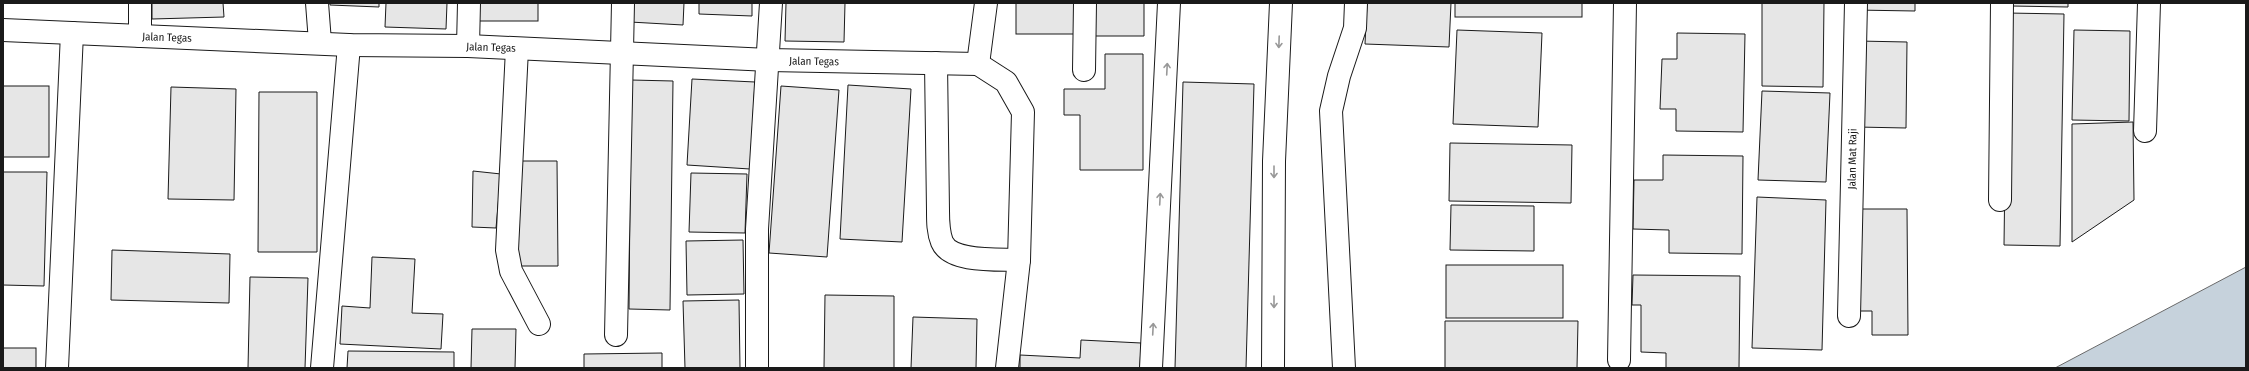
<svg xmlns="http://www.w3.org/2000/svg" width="2249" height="371" font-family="'Fira Sans Condensed',sans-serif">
	<rect width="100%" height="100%" fill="#fff"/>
	<polygon fill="#c6d2dc" stroke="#6a6a6a" points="2246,267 2246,368 2055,368"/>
	<g fill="#e6e6e6" stroke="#1a1a1a">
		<polygon points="152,3 223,3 224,17 152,19"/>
		<polygon points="330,3 379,3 379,7 330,5"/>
		<polygon points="386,3 447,3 446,29 385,27"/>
		<rect x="478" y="3" width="60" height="18"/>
		<polygon points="631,3 684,3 683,25 630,22"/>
		<polygon points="699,3 752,3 752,16 699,14"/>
		<polygon points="786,3 845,3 844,42 785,41"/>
		<rect x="1016" y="3" width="64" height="31"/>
		<polygon points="1094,3 1144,3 1144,36 1093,36"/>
		<polygon points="1367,3 1451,3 1449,47 1365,44"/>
		<rect x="1455" y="3" width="127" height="14"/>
		<polygon points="1762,3 1824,3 1823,87 1762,86"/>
		<polygon points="1856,3 1915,3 1915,11 1855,10"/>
		<polygon points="2011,3 2068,3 2068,7 2011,6"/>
		<polygon points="2007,13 2064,14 2060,246 2004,245"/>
		<polygon points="1457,30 1542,33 1538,127 1453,124"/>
		<polygon points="2074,30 2130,31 2129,121 2072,120"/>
		<polygon points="1677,33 1745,34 1743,132 1676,131 1676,109 1660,109 1662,59 1677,59"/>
		<polygon points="1858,41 1907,42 1906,128 1857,127"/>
		<polygon points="1105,54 1143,54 1143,170 1080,170 1080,115 1064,115 1064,89 1105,89"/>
		<polygon points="692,79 755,82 750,169 687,165"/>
		<polygon points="631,80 673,81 670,310 629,309"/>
		<polygon points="1183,82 1254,84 1246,368 1175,368"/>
		<polygon points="848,85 911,89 902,242 840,239"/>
		<rect x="3" y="86" width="46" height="71"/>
		<polygon points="781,86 839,90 827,257 769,253"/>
		<polygon points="171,87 236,89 234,200 168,199"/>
		<polygon points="1762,91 1830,93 1826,182 1758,180"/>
		<polygon points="259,92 317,92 317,252 258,252"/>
		<polygon points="2133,122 2134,200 2072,242 2072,124"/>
		<polygon points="1450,143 1572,145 1571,203 1449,201"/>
		<polygon points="1663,155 1743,156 1742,254 1669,253 1669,230 1633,229 1634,180 1663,180"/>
		<polygon points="517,161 557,161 558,266 517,266"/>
		<polygon points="473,171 501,174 496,228 472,227"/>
		<polygon points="3,172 47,172 44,286 3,285"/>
		<polygon points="691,173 747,174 745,233 689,232"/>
		<polygon points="1757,197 1826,200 1822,350 1752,348"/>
		<polygon points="1451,205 1534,206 1534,251 1450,250"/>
		<polygon points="1853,209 1907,209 1908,335 1872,335 1872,311 1853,311"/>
		<polygon points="743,240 744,294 687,295 686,241"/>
		<polygon points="112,250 230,254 229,303 111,300"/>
		<polygon points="372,257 415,259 412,313 443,314 441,349 340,344 342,306 370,308"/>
		<rect x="1446" y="265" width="117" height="53"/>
		<polygon points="1633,275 1740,276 1739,368 1666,368 1666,353 1641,352 1641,305 1632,305"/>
		<polygon points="250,277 308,278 305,368 248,368"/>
		<polygon points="825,295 894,296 894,368 824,368"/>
		<polygon points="739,300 740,368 685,368 683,301"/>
		<polygon points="913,317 977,319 976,368 911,368"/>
		<polygon points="1445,321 1578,321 1577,368 1445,368"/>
		<polygon points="472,329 516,329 515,368 471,368"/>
		<polygon points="1081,340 1141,343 1140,368 1020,368 1020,355 1080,358"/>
		<rect x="3" y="348" width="33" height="20"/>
		<polygon points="348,351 454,352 454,368 347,368"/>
		<polygon points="662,353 662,368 584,368 584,354"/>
	</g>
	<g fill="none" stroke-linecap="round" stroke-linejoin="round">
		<g stroke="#1a1a1a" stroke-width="24">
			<g id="minor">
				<polyline points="317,3 320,42"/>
				<polyline points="3,30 349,45 468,46 769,60 978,64"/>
				<polyline points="140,36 140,3"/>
				<polyline points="468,46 469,3"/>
				<polyline points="517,49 507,250 511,271 539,324"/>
				<path d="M936,63L938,211C938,222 938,232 942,242C951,263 999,259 1019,260"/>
				<polyline points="978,64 1006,82 1023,112 1019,260 1007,368"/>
				<polyline points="978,64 986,3"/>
				<polyline points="1084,70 1085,3"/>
				<polyline points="2145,131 2149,3"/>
				<polyline points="2000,200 2002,3"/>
				<polyline points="1849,316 1856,3"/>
				<polyline points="616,335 623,3"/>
				<polyline points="1619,360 1625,3"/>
				<polyline points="57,368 72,33"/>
				<polyline points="322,368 349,45"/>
				<polyline points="757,368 757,229 771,3"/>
				<polyline points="1151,368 1169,3"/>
				<polyline points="1273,368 1274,161 1281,3"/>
				<polyline points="1344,368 1331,111 1339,76 1355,28 1356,3"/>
			</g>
		</g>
		<use href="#minor" stroke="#fff" stroke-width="22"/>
	</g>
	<defs><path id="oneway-shaft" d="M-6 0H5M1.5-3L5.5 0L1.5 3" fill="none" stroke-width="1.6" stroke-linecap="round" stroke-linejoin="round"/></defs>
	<g stroke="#989898">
		<use href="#oneway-shaft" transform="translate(1279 42) rotate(92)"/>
		<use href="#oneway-shaft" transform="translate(1167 69) rotate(-87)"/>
		<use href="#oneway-shaft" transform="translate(1274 172) rotate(90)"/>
		<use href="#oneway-shaft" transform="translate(1160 199) rotate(-87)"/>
		<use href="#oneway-shaft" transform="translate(1274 302) rotate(90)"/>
		<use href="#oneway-shaft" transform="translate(1153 329) rotate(-87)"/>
	</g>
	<g text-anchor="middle" stroke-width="3" stroke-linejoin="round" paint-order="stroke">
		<g font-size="11" fill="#1a1a1a" stroke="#fff">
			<text transform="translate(167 37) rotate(2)" y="4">Jalan Tegas</text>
			<text transform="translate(491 47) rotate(2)" y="4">Jalan Tegas</text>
			<text transform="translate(814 61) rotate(1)" y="4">Jalan Tegas</text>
			<text transform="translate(1852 159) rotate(-89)" y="4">Jalan Mat Raji</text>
		</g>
	</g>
	<rect width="2249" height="371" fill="none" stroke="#1a1a1a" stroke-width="8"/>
</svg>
